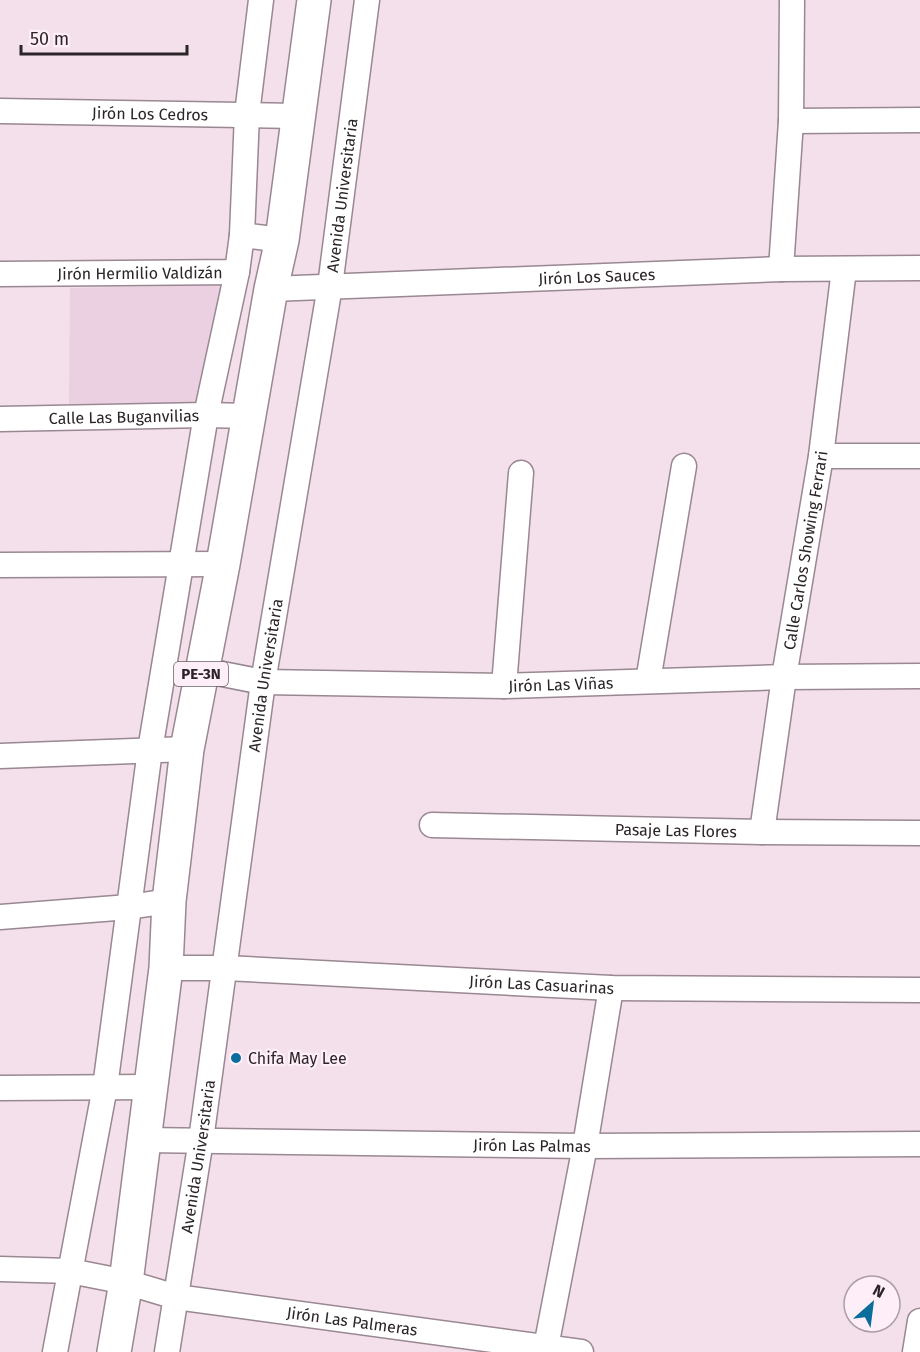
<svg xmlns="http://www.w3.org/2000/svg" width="920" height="1352" font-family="'Fira Sans',sans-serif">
	<rect width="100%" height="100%" fill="#f3e0eb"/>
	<polygon fill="#ead0e0" points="224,285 200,403 69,404 70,288"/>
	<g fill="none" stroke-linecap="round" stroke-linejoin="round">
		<g stroke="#998792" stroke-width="27">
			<g id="minor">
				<path id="s1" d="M0,111L299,116"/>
				<polyline points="791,121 920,120"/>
				<polyline points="242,235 247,114 261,0"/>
				<polyline points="781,269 791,121 792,0"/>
				<path id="s2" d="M0,274L237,272L242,235L282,240"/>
				<path id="s3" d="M271,289L781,269L920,268"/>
				<path id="s4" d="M0,419L206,415L248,416"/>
				<polyline points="821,456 920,456"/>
				<polyline points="0,565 223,564"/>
				<path id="s5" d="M202,670L263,682L504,686L784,677L920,676"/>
				<polyline points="648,681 684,466"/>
				<polyline points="504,686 521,473"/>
				<polyline points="0,756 187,749"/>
				<path id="s6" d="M432,825L762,832L920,833"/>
				<path id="s7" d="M762,832L784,677L821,456L844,269"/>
				<polyline points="0,917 129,907 169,901"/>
				<path id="s8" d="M166,968H225L611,988L920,990"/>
				<polyline points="0,1088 150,1087"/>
				<path id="s9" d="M144,1140L585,1146L920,1144"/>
				<path id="s10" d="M0,1269L70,1271L126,1282L176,1297L581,1352"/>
				<polyline points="55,1352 105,1087 150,750 206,415 237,272"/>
				<path id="s11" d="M167,1352L201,1140L263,682L330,286L367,0"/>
				<polyline points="545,1352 585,1146 611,988"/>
				<polyline points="915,1352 920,1321"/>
			</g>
		</g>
		<g stroke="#998792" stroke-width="36">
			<polyline id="trunk" points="114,1352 126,1282 166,968 169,901 187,749 223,564 271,289 282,240 314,0"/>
		</g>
		<use href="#minor" stroke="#fff" stroke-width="24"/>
		<use href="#trunk" stroke="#fff" stroke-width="33"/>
	</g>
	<circle fill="#0a6d9b" stroke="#feeef7" stroke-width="2" cx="236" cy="1058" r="6"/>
	<g text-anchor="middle" stroke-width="4.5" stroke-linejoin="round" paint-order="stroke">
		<rect fill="#feeef7" stroke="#6a6166" stroke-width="1.5" x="174" y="662" width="54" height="24" rx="4.5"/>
		<g font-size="15" font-weight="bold" fill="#2b2428">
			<text x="201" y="679">PE-3N</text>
		</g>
		<g font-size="16" fill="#2b2428" stroke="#feeef7">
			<text dy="6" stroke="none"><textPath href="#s1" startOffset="150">Jirón Los Cedros</textPath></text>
			<text dy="6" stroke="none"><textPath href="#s11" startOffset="1170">Avenida Universitaria</textPath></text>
			<text dy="6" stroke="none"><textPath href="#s2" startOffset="140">Jirón Hermilio Valdizán</textPath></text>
			<text dy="6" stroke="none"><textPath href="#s3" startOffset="326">Jirón Los Sauces</textPath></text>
			<text dy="6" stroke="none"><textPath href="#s4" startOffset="124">Calle Las Buganvilias</textPath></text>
			<text dy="6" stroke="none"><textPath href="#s7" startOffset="285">Calle Carlos Showing Ferrari</textPath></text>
			<text dy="6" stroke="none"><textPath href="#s11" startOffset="684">Avenida Universitaria</textPath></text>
			<text dy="6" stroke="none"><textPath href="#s5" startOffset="360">Jirón Las Viñas</textPath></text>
			<text dy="6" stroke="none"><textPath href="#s6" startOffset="244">Pasaje Las Flores</textPath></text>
			<text dy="6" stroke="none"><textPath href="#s8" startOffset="376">Jirón Las Casuarinas</textPath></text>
			<text dy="6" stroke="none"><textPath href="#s9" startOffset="388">Jirón Las Palmas</textPath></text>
			<text dy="6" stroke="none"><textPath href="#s11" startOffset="198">Avenida Universitaria</textPath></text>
			<text dy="6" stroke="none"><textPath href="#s10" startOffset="357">Jirón Las Palmeras</textPath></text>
		</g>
		<g font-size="16" fill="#2b2428" stroke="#feeef7" text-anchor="start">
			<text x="248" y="1064">Chifa May Lee</text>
		</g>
	</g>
	<g transform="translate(872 1304) rotate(28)"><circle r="28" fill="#feeef7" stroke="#aa9da4" stroke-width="1.5"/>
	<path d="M0-4.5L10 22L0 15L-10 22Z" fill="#0a6d9b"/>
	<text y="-9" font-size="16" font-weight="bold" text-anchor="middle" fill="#2b2428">N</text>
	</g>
	<path d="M21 45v9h166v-9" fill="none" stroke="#2b2428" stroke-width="3"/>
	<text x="30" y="45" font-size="18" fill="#2b2428" stroke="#feeef7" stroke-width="4.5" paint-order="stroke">50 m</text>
</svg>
